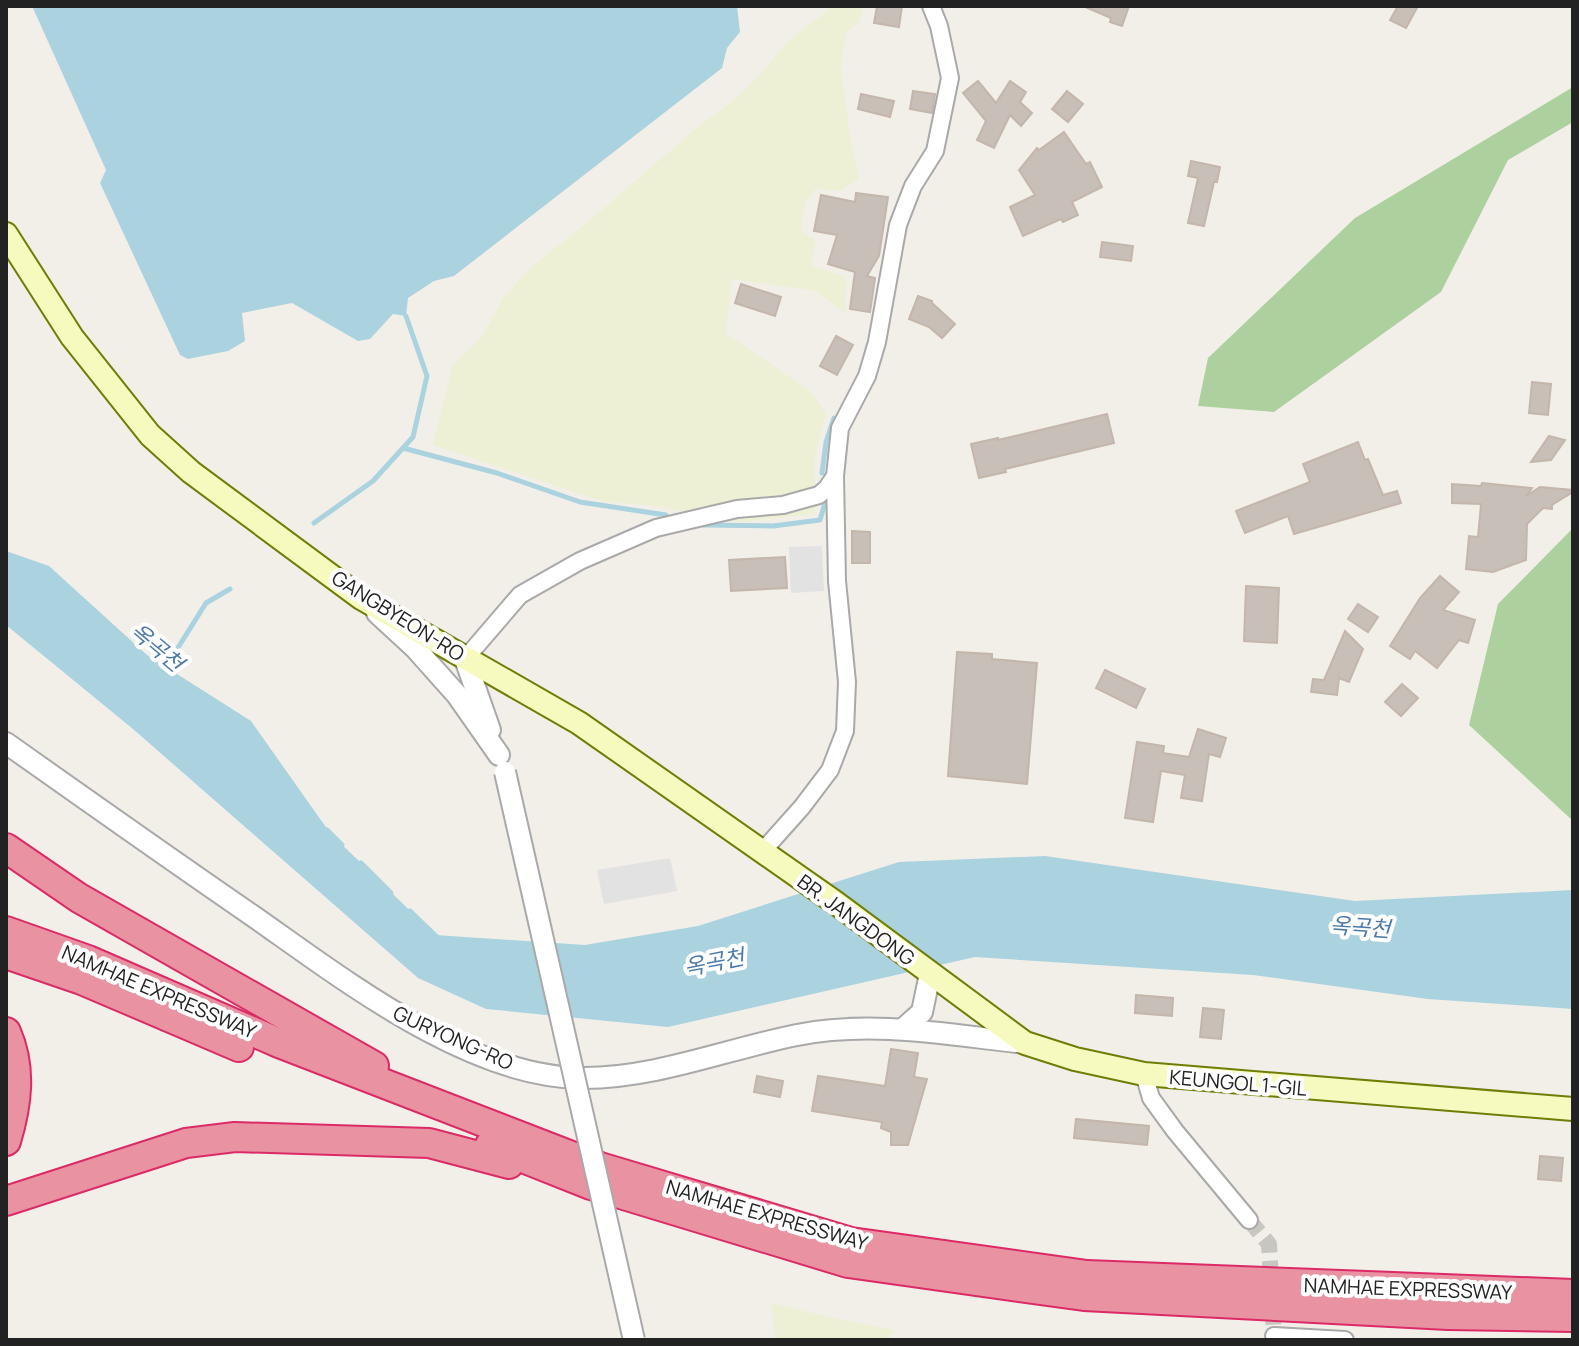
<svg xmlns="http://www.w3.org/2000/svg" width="1579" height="1346" font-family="Manrope,'Noto Sans KR',sans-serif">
	<rect width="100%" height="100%" fill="#f2efe9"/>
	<g fill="#eef0d5">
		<polygon points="833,6 864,6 859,22 846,33 841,68 850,134 859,179 840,191 816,188 805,203 801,230 816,241 811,265 846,277 845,313 815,291 732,279 726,333 813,393 826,414 815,455 815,514 740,522 649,505 604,502 433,445 453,365 482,337 502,299 531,267 582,227 693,131 735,99 761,74 787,42"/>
		<polygon points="771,1303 834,1318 894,1330 890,1340 775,1340"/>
	</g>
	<g fill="#add19e">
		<polygon points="1573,87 1573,122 1508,160 1441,292 1274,412 1198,406 1208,358 1355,218"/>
		<polygon points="1573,528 1573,821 1469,725 1498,604"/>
	</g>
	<g fill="#e2e2e2">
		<polygon points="822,546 824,591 791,593 789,547"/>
		<polygon points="670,858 677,891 604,904 597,870"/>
	</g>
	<g fill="#aad3df">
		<polygon points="32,6 737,6 740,32 727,48 722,68 454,276 434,281 408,298 406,316 393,314 370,339 358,341 292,303 242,313 245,341 228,351 188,359 180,355 100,183 106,170"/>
		<polygon points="6,551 49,566 147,655 251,721 330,833 435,935 585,945 698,926 899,862 1045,856 1355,901 1572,890 1573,1009 1428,999 1253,975 975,957 668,1027 486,1009 418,978 133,729 6,625"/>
	</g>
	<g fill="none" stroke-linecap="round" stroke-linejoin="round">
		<g stroke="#aad3df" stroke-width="5">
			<polyline points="403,448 497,473 580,502 666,515"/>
			<polyline points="822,473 826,442 834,418"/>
			<polyline points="314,523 373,481 413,437 427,376 406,316"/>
			<polyline points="703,525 773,526 820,520 825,503"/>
			<polyline points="164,670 206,603 230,589"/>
			<polyline points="327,830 342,845"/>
			<polyline points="361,863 391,893"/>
			<polyline points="410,911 437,937"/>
		</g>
	</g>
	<g fill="#c7bfb8" stroke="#c4b6ab" stroke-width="2">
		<polygon points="877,6 902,6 899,27 874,23"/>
		<polygon points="1083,6 1129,6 1122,26 1110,22 1111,18"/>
		<polygon points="1398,6 1418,6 1406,28 1390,20"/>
		<polygon points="978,81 996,103 1010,81 1026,92 1020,102 1032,113 1021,126 1010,115 994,148 977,140 986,121 963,93"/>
		<polygon points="913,91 935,94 932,113 910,109"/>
		<polygon points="1067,91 1083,104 1068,122 1052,109"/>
		<polygon points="861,94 894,101 890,117 858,109"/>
		<polygon points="1064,132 1086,164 1090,162 1102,187 1072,202 1078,215 1063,222 1061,219 1023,236 1010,207 1035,195 1019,170 1037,148 1039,150"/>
		<polygon points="1191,161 1220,167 1217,182 1214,182 1204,226 1188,223 1198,178 1188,176"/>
		<polygon points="856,193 888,197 879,256 867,276 875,278 870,312 850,309 855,272 828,264 837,235 814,231 821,195 855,202"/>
		<polygon points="1102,242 1133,246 1131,261 1100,257"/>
		<polygon points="741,284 781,297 775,316 735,303"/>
		<polygon points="918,296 932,301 932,303 955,324 942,338 929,327 909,319"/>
		<polygon points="836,336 853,345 837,375 820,366"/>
		<polygon points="1532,382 1551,384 1548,415 1529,413"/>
		<polygon points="1107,414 1114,443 1005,469 1006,472 979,478 971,444 998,438 998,440"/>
		<polygon points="1549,436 1565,440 1551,460 1531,462"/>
		<polygon points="1358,442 1365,460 1368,459 1383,495 1397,491 1401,503 1294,534 1288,516 1245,533 1236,511 1310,482 1303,464"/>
		<polygon points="1482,483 1532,488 1526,496 1540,487 1573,490 1573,492 1552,505 1552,509 1543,508 1527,524 1526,560 1493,572 1466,569 1469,536 1478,537 1481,504 1452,503 1452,484 1481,486"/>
		<polygon points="852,531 870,532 870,563 852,563"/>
		<polygon points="785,557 787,588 731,591 729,560"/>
		<polygon points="1440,576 1459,592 1443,610 1475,620 1468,643 1459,640 1437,668 1415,651 1410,659 1390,646 1420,598"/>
		<polygon points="1246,586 1279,588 1277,643 1244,641"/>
		<polygon points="1358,604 1378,617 1368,632 1348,619"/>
		<polygon points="1345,631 1363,649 1349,682 1339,678 1337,695 1311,692 1313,679 1324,680"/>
		<polygon points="957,652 992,654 992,659 1037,663 1027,784 948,776"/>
		<polygon points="1105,670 1145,689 1136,708 1096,688"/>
		<polygon points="1402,684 1418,698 1401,716 1385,702"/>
		<polygon points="1198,729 1226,738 1220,757 1209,754 1202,801 1181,798 1185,775 1161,771 1153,822 1125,818 1137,742 1164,746 1163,753 1189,757"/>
		<polygon points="1136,995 1173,998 1172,1016 1135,1013"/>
		<polygon points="1203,1008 1224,1010 1221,1039 1200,1037"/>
		<polygon points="891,1049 918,1053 914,1077 927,1079 908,1145 891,1145 891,1132 881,1128 882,1122 812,1111 818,1076 885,1086"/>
		<polygon points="757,1076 783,1081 780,1097 754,1092"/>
		<polygon points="1076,1119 1149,1126 1147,1145 1074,1138"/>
		<polygon points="1540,1156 1563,1158 1561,1181 1538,1179"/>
	</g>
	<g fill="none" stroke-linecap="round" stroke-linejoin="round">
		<polyline stroke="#c8c6c1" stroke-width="16" stroke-dasharray="16 8" stroke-linecap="butt" points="1249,1220 1269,1244 1274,1336"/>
		<g stroke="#a9a9a9" stroke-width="20">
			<g id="minor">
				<polyline points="465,659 520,595 580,561 656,528 737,509 783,505 819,495 827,488 835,476"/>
				<polyline points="761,853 802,807 830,770 845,731 847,682 837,581 835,476 840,428 867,376 877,342 898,225 913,186 935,151 950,78 939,26 931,6"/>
				<polyline points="1144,1074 1151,1098 1175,1131 1249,1220"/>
				<polyline points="1274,1336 1345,1340"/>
			</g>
		</g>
		<g stroke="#a9a9a9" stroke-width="24">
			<g id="tertiary">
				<polyline points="377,613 416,649 457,695 499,755"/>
				<polyline points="465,659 490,730"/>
				<path d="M6,743C88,801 170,859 253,916C343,979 471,1079 584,1078C656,1078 727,1049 797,1035C873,1020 949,1035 1025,1043"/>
				<polyline points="903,1029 922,1012 930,974"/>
			</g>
		</g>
		<g stroke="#707d05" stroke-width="26">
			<polyline id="secondary" points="6,234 72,337 150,435 191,472 361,598 579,723 836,903 1025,1043 1075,1059 1144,1074 1573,1109"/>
		</g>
		<g stroke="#dc2a67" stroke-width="32">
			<g id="motorway">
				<polyline points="6,848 79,898 374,1066"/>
				<polyline points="6,931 88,960 279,1043 600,1167 851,1242 1087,1275 1573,1294"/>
				<polyline points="6,954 82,980 239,1047"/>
				<path d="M6,1032C22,1068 17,1105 6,1141"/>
				<polyline points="490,1145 591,1185 848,1263 1084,1296 1448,1315 1573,1317"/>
				<polyline points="6,1201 186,1143 235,1137 429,1143 509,1164"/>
			</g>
		</g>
		<use href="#minor" stroke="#fff" stroke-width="16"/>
		<use href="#tertiary" stroke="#fff" stroke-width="20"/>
		<use href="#secondary" stroke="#f7fabf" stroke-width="22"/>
		<use href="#motorway" stroke="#e892a2" stroke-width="28"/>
		<g stroke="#a9a9a9" stroke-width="24" stroke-linecap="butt">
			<polyline id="tertiary-bridge" points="505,772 634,1340"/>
		</g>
		<use href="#tertiary-bridge" stroke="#fff" stroke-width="20"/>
	</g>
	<g text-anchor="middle" stroke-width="8" stroke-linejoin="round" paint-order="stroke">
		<g font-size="20" fill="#222" stroke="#fff">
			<text transform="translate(398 616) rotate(32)" y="7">GANGBYEON-RO</text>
			<text transform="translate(856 920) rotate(36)" y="7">BR. JANGDONG</text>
			<text transform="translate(159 992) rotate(23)" y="7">NAMHAE EXPRESSWAY</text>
			<text transform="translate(453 1038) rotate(24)" y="7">GURYONG-RO</text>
			<text transform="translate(1238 1083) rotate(5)" y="7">KEUNGOL 1-GIL</text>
			<text transform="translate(767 1215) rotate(16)" y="7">NAMHAE EXPRESSWAY</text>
			<text transform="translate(1408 1289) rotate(2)" y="7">NAMHAE EXPRESSWAY</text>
		</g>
		<g font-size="22" font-style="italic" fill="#4a7aab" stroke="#fff">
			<text transform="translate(157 647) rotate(40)" y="8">옥곡천</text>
			<text transform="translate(1360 927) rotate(4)" y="8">옥곡천</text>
			<text transform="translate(714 962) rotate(-11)" y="8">옥곡천</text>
		</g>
	</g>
	<rect width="1579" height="1346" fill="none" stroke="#222222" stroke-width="16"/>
</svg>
